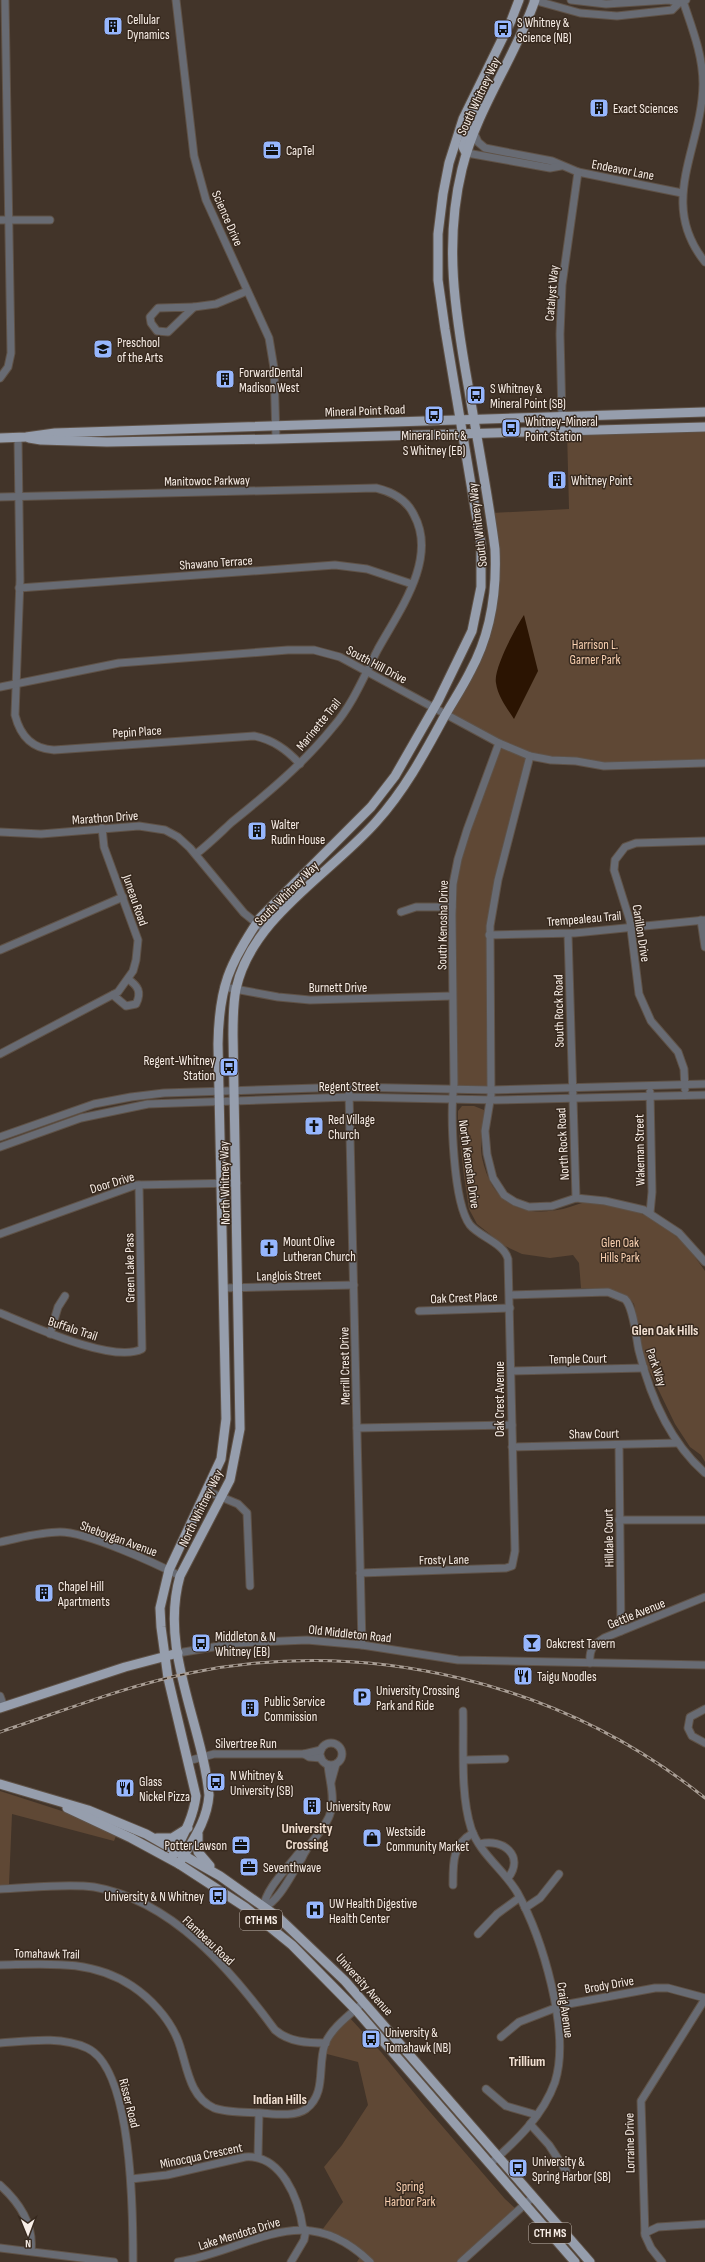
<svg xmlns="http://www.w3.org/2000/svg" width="705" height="2262" font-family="'Sofia Sans Condensed',sans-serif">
	<rect width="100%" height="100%" fill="#423429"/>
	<g fill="#5f4835">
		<polygon points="705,427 705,763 619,767 530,756 494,897 491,1090 453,1090 455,875 499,743 446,714 471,671 491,612 491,513 569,509 567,431"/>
		<path d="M462,1106H474L484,1110C484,1126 479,1142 482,1158C492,1203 520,1218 563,1209C571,1207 579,1203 587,1202C593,1201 601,1204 608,1205C653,1211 680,1234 705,1271V1462L701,1455L690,1447L675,1424L644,1360L634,1304C622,1286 600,1289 581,1288L579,1263L573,1255L550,1258L522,1254L505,1246L477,1224L469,1209L464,1176L458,1124V1111Z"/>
		<polygon points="0,1791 65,1812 116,1836 114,1841 12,1814 9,1885 0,1885"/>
		<polygon points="349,2017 381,2052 424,2105 505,2199 517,2210 461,2262 357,2262 363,2252 349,2241 322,2230 343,2202 324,2167 342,2145 368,2105 358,2062 323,2053 326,2043"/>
	</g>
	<path fill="#2b1402" d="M524,615L538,671L514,719C507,708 498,697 496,683C493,669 516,627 524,615Z"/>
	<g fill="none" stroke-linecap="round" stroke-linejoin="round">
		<g stroke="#5f5247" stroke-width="9">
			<g id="minor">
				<polyline points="176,0 194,156 206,200 269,338 274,368 276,439"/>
				<polyline points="533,0 580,13 617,16 672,10 679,3 686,0"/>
				<polyline points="571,0 606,4 669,0 679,3"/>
				<path d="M683,1C692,28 703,55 703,84C702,149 657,202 705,262"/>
				<polyline points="474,133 478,142 485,148 552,161 578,172 682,193"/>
				<polyline points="467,153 550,168 561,166"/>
				<polyline points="0,220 50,220"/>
				<polygon points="194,307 168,332 157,331 151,323 150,317 158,308"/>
				<polyline points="194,307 216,304 247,291"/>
				<polyline points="0,378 8,367 11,353 5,0"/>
				<polyline points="562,417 560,334 562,285 578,172"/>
				<path d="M18,438L20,580L15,715C20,735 32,749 54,750L254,736C273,740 286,749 300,764"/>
				<path d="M0,497L376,488C393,492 407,500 414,515C438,559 399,611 378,649C364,676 353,704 333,727C304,763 268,793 232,822C220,833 209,844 196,854"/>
				<polyline points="19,588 335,565 367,569 412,584"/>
				<polyline points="0,687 119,663 288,650 314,650 340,657 499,743 530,756 551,760 576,761 604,766 705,763"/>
				<polyline points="530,756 498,880 490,926 491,1095 485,1131 487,1154 493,1178 504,1195 515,1202 529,1207 552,1206 576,1198 605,1201 644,1210 679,1233 705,1262"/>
				<polyline points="0,832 41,834 139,826 165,830 178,837 190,848 244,913 265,930"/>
				<polyline points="401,912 416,907 452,907"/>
				<polyline points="701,920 705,947"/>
				<polyline points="568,934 576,1198"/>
				<polyline points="489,935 575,933 705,920"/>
				<polyline points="0,950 123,897"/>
				<polyline points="224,987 278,997 310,1000 452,996"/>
				<path d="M113,995L126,1006L136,1004C142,992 138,986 128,979"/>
				<polyline points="0,1054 118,992 133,971 136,960 138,940 104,847 102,828"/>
				<polyline points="685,1089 684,1069 678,1052 651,1021 639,994 630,921 614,870 615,860 625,847 636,843 705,841"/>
				<polyline points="650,1092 652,1192 650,1213"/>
				<polyline points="349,1093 362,1645"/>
				<polyline points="0,1137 94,1104 131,1097 164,1093 349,1087 491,1090 705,1084"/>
				<polyline points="0,1147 81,1118 148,1104 350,1097 496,1100 705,1095"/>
				<polyline points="0,1234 136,1185 237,1183"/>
				<polyline points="224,1288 354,1285"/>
				<path d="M510,1295L608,1292L625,1299C634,1308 636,1338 639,1351C650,1396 670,1442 705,1473"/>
				<polyline points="419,1311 510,1308"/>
				<path d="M0,1313C30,1325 113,1364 142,1349L139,1185"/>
				<polyline points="50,1334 58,1307 65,1296"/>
				<polyline points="511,1371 644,1368"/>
				<polyline points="357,1428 512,1425"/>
				<polyline points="619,1445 621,1631"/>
				<polyline points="512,1447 677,1443"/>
				<polyline points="207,1491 238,1504 247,1513 250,1586"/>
				<polyline points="619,1520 705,1520"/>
				<path d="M0,1542C20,1538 40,1532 60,1532C87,1532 155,1563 180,1576"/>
				<path d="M360,1573L506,1568L512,1566L515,1551L508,1259C504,1243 480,1237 470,1225C453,1203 450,1113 454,1084L452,915L453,884L458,859L467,830L499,743"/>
				<polyline points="178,1653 237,1643 307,1640 362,1645 458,1660 705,1665"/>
				<path d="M590,1663C589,1649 593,1645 604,1638L705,1597"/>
				<polyline points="0,1696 4,1707"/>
				<polyline points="705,1709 690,1717 688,1728 692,1736 705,1743"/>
				<path d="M463,1711C464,1748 460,1793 471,1828C479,1853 504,1870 517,1892C542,1937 571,2031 555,2082C543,2116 516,2141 490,2164"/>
				<circle cx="331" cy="1754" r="11"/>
				<polyline points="304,1754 309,1757 321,1758"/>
				<polyline points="465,1760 505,1759"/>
				<polyline points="188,1761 214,1754 304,1754 321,1750"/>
				<polyline points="331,1782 336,1764"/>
				<path d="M480,1844C503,1838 525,1856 508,1878"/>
				<path d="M304,1850L298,1854C288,1867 264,1891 264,1907C279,1902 293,1871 302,1858C309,1841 327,1828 331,1811C335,1795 329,1779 328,1765"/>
				<path d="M453,1885C453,1863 452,1845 473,1833"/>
				<path d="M0,1889C28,1888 67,1883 94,1887C172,1900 231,1970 275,2030C289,2042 307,2043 326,2043"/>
				<polyline points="525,1908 540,1898 559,1874"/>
				<polyline points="478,1934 497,1914 519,1898"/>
				<path d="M0,1965C46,1964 91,1959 132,1986C150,1998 168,2017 177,2038C187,2061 187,2096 214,2108C228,2113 247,2112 262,2113C275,2114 295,2117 306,2109C327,2093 317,2066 325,2044C331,2028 352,2013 364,2002"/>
				<polyline points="501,2037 519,2022 563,2005 655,1988 668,1988 705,1998"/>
				<path d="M0,2043C29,2041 60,2036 87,2048C133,2069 133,2217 133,2262"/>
				<polyline points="486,2089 506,2106 537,2115"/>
				<polyline points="530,2124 549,2145 566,2171"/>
				<polyline points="258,2156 259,2113"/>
				<path d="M131,2179L167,2175L245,2157C282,2154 299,2200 303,2229"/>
				<path d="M0,2185C20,2203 34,2224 31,2251"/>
				<polyline points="645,2233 658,2227 705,2224"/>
				<polyline points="0,2248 114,2262"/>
				<path d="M178,2262C252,2250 303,2197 370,2262"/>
				<polyline points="291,2262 304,2240 306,2230"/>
				<polyline points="461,2262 533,2197"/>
				<polyline points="662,2262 651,2248 645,2235 641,2101 705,1999"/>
			</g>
		</g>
		<g stroke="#5f5247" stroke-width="11">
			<g id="major">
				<polyline points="465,151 463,147 477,107 478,91"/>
				<polyline points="0,438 26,437 55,433 705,412"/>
				<polyline points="29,438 41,440 107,442 276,439 705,427"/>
				<polyline points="0,1708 125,1667 178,1653"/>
				<polyline points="0,1784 88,1810 146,1834 220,1876 278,1917 345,1981 590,2262"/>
				<polyline points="67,1808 131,1838 179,1864 245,1907 292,1945 356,2010 575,2262"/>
				<polyline points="198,1834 198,1852 210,1866"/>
				<polyline points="157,1838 172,1838 188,1828"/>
				<path d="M171,1859C182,1837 193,1820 196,1796L168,1678L161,1627L160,1608L169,1570L221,1459L226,1419L218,1044C219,987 229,964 260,918L371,807L395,776L438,701L472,631L481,587V544L445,329L438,280V234L443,194L449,163L463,119L511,21L519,0"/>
				<path d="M179,1864C192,1841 207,1822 209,1795C202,1722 159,1650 180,1576L230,1480L240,1429L233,1035C233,1019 233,1004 236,989C251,918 330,874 376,822C404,791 423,756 443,719C452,703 462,688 470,672C491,634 497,591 495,549C488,494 477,439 468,385C455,312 444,242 462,169C477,108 515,58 535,0"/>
			</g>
		</g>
		<use href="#minor" stroke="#686b73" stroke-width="7"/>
		<use href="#major" stroke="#969ead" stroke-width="9"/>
		<g stroke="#a89d94" stroke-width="3">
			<path id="rail" d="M0,1732C63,1711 125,1686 190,1673C370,1636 562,1683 705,1798"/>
		</g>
		<use href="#rail" stroke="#382a1f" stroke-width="1.5" stroke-dasharray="4.5" stroke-linecap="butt"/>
	</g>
	<defs>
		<g id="building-square" transform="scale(1)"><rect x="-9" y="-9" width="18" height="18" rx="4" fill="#96b6fd" stroke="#382a1f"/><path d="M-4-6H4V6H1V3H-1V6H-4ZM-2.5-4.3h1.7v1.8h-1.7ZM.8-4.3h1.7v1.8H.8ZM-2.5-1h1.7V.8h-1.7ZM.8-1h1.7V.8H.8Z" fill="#111"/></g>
		<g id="bus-square" transform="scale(1)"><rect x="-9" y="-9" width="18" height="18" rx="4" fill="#96b6fd" stroke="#382a1f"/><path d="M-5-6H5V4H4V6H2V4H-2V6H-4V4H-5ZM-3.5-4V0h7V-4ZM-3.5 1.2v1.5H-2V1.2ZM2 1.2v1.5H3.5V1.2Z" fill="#111"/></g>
		<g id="office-square" transform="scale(1)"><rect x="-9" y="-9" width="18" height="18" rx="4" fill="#96b6fd" stroke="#382a1f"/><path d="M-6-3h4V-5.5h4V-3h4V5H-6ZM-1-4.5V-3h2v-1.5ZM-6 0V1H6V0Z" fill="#111"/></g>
		<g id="school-square" transform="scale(1)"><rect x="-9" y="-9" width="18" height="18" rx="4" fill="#96b6fd" stroke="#382a1f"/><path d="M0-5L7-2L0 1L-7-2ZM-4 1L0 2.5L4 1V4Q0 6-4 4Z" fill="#111"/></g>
		<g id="church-square" transform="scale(1)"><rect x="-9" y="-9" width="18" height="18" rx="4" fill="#96b6fd" stroke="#382a1f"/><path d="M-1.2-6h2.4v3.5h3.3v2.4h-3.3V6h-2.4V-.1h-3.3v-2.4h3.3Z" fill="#111"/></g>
		<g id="bar-square" transform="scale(1)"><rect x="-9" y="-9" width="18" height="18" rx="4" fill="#96b6fd" stroke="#382a1f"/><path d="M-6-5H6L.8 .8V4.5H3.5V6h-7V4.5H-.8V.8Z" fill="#111"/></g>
		<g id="restaurant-square" transform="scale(1)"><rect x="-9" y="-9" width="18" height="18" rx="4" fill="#96b6fd" stroke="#382a1f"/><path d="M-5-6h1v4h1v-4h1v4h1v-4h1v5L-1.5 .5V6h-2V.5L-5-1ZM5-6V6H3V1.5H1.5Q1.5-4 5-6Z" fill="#111"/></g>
		<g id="parking-square" transform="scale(1)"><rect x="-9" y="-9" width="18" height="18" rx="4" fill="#96b6fd" stroke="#382a1f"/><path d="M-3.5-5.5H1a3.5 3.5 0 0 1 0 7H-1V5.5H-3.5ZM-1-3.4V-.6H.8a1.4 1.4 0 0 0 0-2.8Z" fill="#111"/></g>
		<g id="shop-square" transform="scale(1)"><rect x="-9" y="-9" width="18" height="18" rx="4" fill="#96b6fd" stroke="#382a1f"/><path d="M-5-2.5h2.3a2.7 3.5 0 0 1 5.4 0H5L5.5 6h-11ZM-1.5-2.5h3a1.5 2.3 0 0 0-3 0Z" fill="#111"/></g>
		<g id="hospital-square" transform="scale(1)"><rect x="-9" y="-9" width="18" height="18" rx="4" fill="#96b6fd" stroke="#382a1f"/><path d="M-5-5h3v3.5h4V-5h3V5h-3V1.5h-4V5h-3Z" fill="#111"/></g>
	</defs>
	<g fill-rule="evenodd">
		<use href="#building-square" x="113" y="26"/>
		<use href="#bus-square" x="503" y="29"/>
		<use href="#building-square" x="599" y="108"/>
		<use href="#office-square" x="272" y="150"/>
		<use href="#school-square" x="103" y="349"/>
		<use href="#building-square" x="225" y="379"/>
		<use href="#bus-square" x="476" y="395"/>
		<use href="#bus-square" x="434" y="415"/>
		<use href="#bus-square" x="511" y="428"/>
		<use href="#building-square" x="557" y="480"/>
		<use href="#building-square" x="257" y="831"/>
		<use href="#bus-square" x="229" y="1067"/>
		<use href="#church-square" x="314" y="1126"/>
		<use href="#church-square" x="269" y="1248"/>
		<use href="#building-square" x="44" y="1593"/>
		<use href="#bus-square" x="201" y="1643"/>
		<use href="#bar-square" x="532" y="1643"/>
		<use href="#restaurant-square" x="523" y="1676"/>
		<use href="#parking-square" x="362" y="1697"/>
		<use href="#building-square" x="250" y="1708"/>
		<use href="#bus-square" x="216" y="1782"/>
		<use href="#restaurant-square" x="125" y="1788"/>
		<use href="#building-square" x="312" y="1806"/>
		<use href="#shop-square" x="372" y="1838"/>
		<use href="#office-square" x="241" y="1845"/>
		<use href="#office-square" x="249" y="1867"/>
		<use href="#bus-square" x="218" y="1896"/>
		<use href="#hospital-square" x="315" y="1910"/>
		<use href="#bus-square" x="371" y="2039"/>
		<use href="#bus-square" x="518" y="2168"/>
	</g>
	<g text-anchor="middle" stroke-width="3" stroke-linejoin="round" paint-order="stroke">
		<g fill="#382a1f" stroke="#beb3ab" stroke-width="1">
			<rect x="240" y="1910" width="42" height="20" rx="3"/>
			<rect x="529" y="2223" width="42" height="20" rx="3"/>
		</g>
		<g font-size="12" font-weight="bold" fill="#f8eee7">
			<text x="261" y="1924">CTH MS</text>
			<text x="550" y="2237">CTH MS</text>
		</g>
		<g font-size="13" fill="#f8eee7" stroke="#382a1f" text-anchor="start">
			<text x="127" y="24">Cellular<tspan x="127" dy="15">Dynamics</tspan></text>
			<text x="517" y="27">S Whitney &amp;<tspan x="517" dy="15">Science (NB)</tspan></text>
			<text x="613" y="113">Exact Sciences</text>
			<text x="286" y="155">CapTel</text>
			<text x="117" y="347">Preschool<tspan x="117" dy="15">of the Arts</tspan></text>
			<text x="239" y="377">ForwardDental<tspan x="239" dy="15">Madison West</tspan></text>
			<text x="490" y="393">S Whitney &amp;<tspan x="490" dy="15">Mineral Point (SB)</tspan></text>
			<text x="525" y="426">Whitney-Mineral<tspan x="525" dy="15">Point Station</tspan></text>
			<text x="434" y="440" text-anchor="middle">Mineral Point &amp;<tspan x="434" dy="15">S Whitney (EB)</tspan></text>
			<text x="571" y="485">Whitney Point</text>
			<text x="271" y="829">Walter<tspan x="271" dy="15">Rudin House</tspan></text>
			<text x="215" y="1065" text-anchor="end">Regent-Whitney<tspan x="215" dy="15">Station</tspan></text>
			<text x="328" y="1124">Red Village<tspan x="328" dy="15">Church</tspan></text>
			<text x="283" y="1246">Mount Olive<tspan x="283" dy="15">Lutheran Church</tspan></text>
			<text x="58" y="1591">Chapel Hill<tspan x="58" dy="15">Apartments</tspan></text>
			<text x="215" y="1641">Middleton &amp; N<tspan x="215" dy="15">Whitney (EB)</tspan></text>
			<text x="546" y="1648">Oakcrest Tavern</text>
			<text x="537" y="1681">Taigu Noodles</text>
			<text x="376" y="1695">University Crossing<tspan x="376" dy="15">Park and Ride</tspan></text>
			<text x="264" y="1706">Public Service<tspan x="264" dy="15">Commission</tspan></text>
			<text x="230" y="1780">N Whitney &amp;<tspan x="230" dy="15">University (SB)</tspan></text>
			<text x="139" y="1786">Glass<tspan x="139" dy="15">Nickel Pizza</tspan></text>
			<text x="326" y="1811">University Row</text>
			<text x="386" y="1836">Westside<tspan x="386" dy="15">Community Market</tspan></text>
			<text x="227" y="1850" text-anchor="end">Potter Lawson</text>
			<text x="263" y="1872">Seventhwave</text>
			<text x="204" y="1901" text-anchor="end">University &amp; N Whitney</text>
			<text x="329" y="1908">UW Health Digestive<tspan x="329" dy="15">Health Center</tspan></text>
			<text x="385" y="2037">University &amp;<tspan x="385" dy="15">Tomahawk (NB)</tspan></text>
			<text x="532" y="2166">University &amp;<tspan x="532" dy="15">Spring Harbor (SB)</tspan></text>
		</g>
		<g font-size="13" fill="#f8eee7" stroke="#382a1f">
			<text transform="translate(478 96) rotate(-65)" y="5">South Whitney Way</text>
			<text transform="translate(623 169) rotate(11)" y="5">Endeavor Lane</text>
			<text transform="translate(228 218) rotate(66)" y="5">Science Drive</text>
			<text transform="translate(551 293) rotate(-85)" y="5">Catalyst Way</text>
			<text transform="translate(365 410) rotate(-2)" y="5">Mineral Point Road</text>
			<text transform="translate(207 480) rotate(-1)" y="5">Manitowoc Parkway</text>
			<text transform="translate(477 525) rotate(-97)" y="5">South Whitney Way</text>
			<text transform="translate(216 562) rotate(-4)" y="5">Shawano Terrace</text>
			<text transform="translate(377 664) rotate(28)" y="5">South Hill Drive</text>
			<text transform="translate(318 724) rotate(-51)" y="5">Marinette Trail</text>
			<text transform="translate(137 731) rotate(-4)" y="5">Pepin Place</text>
			<text transform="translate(105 817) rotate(-4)" y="5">Marathon Drive</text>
			<text transform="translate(286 893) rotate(-45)" y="5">South Whitney Way</text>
			<text transform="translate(136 900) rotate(71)" y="5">Juneau Road</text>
			<text transform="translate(584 918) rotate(-5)" y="5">Trempealeau Trail</text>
			<text transform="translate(442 925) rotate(-89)" y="5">South Kenosha Drive</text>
			<text transform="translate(642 933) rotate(81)" y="5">Carillon Drive</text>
			<text x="338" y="992">Burnett Drive</text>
			<text transform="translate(558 1011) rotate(-91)" y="5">South Rock Road</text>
			<text x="349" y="1091">Regent Street</text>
			<text transform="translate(562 1144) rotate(-93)" y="5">North Rock Road</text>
			<text transform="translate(639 1150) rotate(-91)" y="5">Wakeman Street</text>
			<text transform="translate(470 1164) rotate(82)" y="5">North Kenosha Drive</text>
			<text transform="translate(112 1182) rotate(-17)" y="5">Door Drive</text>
			<text transform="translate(224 1183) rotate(-91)" y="5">North Whitney Way</text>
			<text transform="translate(129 1268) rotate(-91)" y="5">Green Lake Pass</text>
			<text transform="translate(289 1275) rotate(-1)" y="5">Langlois Street</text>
			<text transform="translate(464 1297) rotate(-2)" y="5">Oak Crest Place</text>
			<text transform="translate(73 1328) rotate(18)" y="5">Buffalo Trail</text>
			<text transform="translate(578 1358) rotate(-1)" y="5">Temple Court</text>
			<text transform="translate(344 1366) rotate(-91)" y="5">Merrill Crest Drive</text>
			<text transform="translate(657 1367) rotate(71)" y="5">Park Way</text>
			<text transform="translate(499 1399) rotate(-90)" y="5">Oak Crest Avenue</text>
			<text transform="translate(594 1433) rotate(-1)" y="5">Shaw Court</text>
			<text transform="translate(200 1508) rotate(-64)" y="5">North Whitney Way</text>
			<text transform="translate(119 1538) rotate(20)" y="5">Sheboygan Avenue</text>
			<text transform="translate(608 1538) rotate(-91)" y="5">Hilldale Court</text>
			<text transform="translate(444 1559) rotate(-1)" y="5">Frosty Lane</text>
			<text transform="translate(636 1613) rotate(-22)" y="5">Gettle Avenue</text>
			<text transform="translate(350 1633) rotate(6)" y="5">Old Middleton Road</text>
			<text x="246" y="1748">Silvertree Run</text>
			<text transform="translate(209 1940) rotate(43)" y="5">Flambeau Road</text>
			<text transform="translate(47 1953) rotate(1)" y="5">Tomahawk Trail</text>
			<text transform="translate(365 1984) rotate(48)" y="5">University Avenue</text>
			<text transform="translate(609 1984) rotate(-10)" y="5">Brody Drive</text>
			<text transform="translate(566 2010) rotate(82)" y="5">Craig Avenue</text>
			<text transform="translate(130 2103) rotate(76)" y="5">Risser Road</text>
			<text transform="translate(629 2143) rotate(-91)" y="5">Lorraine Drive</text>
			<text transform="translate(201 2155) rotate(-12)" y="5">Minocqua Crescent</text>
			<text transform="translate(239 2233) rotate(-17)" y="5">Lake Mendota Drive</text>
		</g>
		<g font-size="13" fill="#fad1b1" stroke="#382a1f">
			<text x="595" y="649">Harrison L.<tspan x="595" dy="15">Garner Park</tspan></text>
			<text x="620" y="1247">Glen Oak<tspan x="620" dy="15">Hills Park</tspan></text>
			<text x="410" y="2191">Spring<tspan x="410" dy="15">Harbor Park</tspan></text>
		</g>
		<g font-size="14" font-weight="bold" fill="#f1dfd1" stroke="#382a1f">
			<text x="665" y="1335">Glen Oak Hills</text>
			<text x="307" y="1833">University<tspan x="307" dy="16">Crossing</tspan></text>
			<text x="527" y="2066">Trillium</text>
			<text x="280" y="2104">Indian Hills</text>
		</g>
	</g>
	<g transform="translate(28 2234) rotate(179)" stroke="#382a1f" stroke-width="3" paint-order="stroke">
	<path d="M0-3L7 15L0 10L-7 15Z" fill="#f8eee7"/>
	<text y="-6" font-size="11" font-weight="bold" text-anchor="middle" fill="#f8eee7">N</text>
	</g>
</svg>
